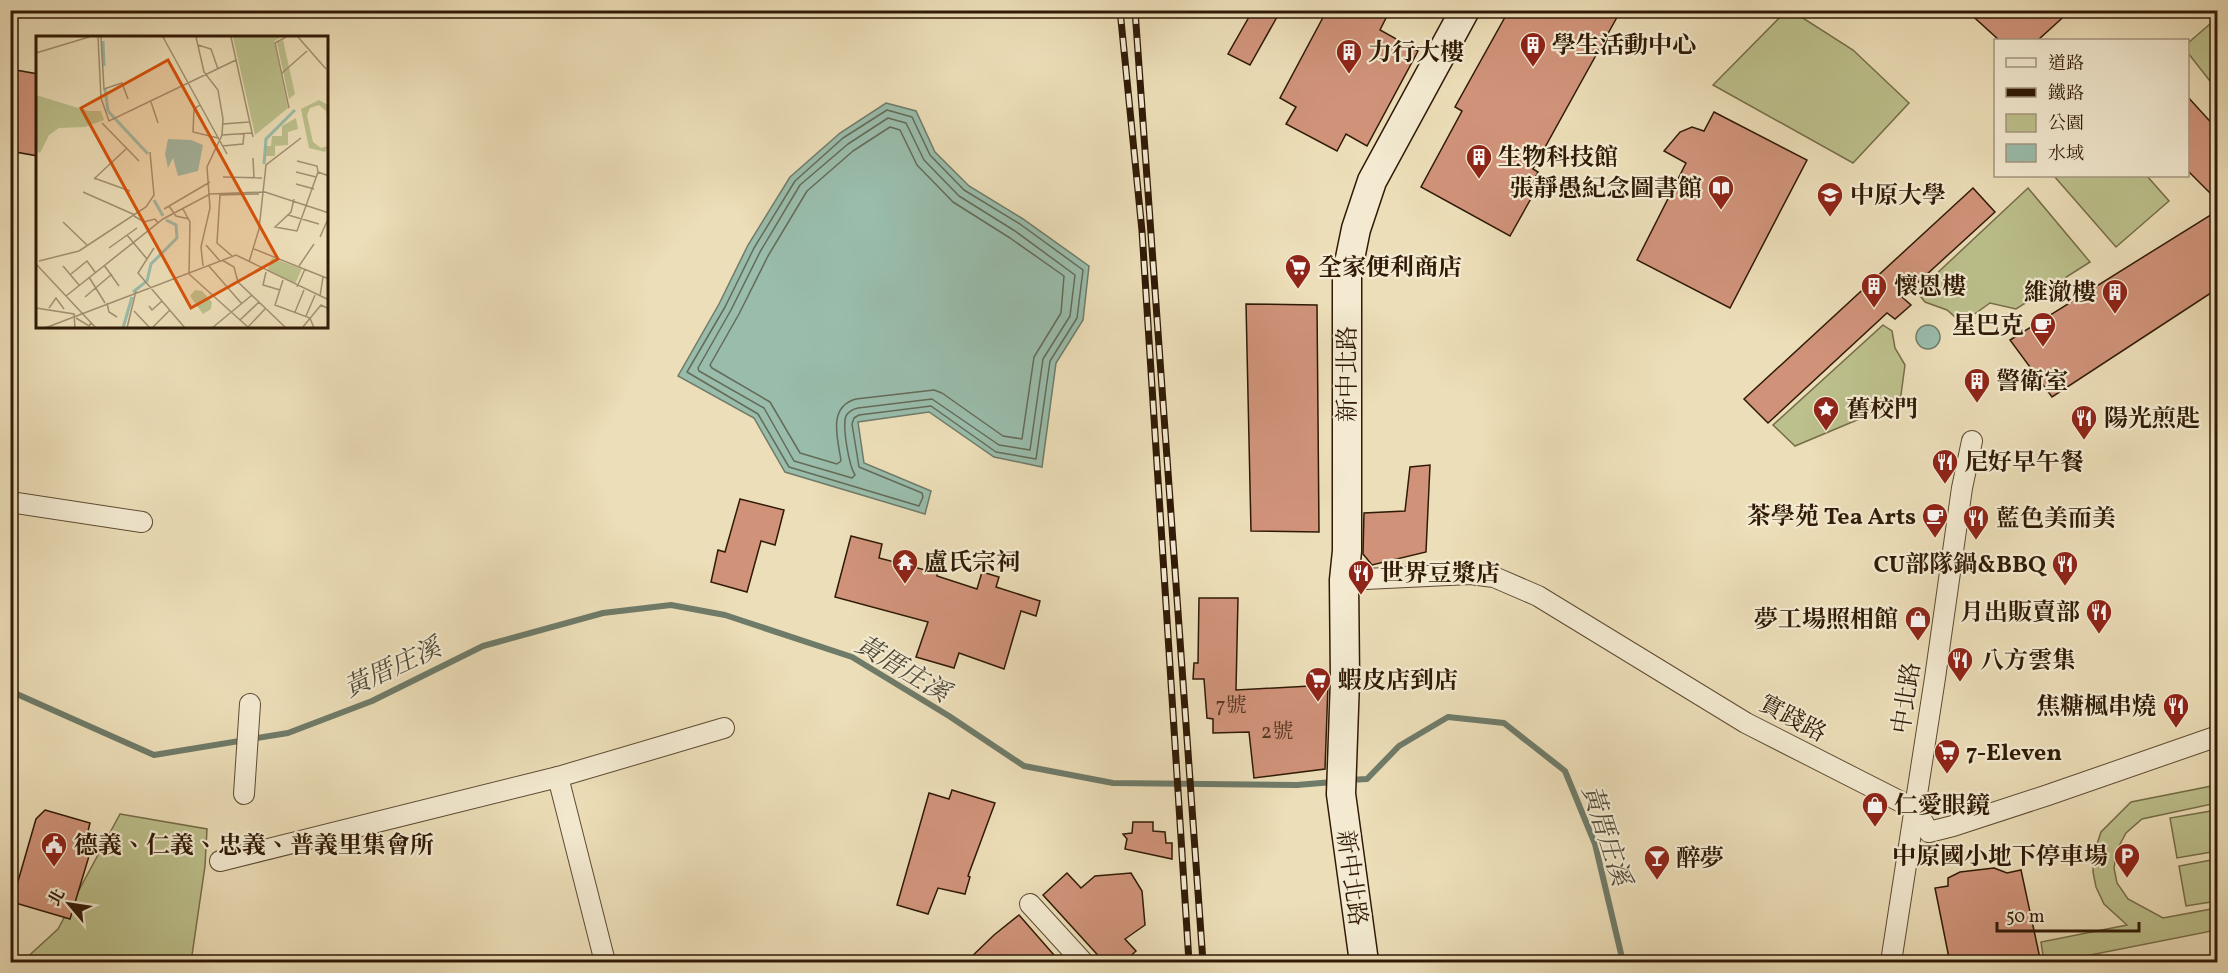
<svg xmlns="http://www.w3.org/2000/svg" width="2228" height="973" font-family="Vollkorn,'Noto Serif TC',serif">
	<rect width="100%" height="100%" fill="#ecdeb8"/>
	<filter id="stains"><feTurbulence type="fractalNoise" baseFrequency=".00333" numOctaves="4"/><feColorMatrix values="0 0 0 0 .2 0 0 0 0 .09 0 0 0 0 .02 0 0 0 .5 -.17"/></filter>
	<radialGradient id="worn" r=".72"><stop offset=".6" stop-color="#630" stop-opacity="0"/><stop offset="1" stop-color="#630" stop-opacity=".3"/></radialGradient>
	<g fill="#bcc08c" stroke="#766d49" stroke-width="1.5">
		<polygon points="1787,10 1792,11 1853,50 1909,103 1853,163 1713,85"/>
		<polygon points="2217,18 2217,90 2188,53 2188,43"/>
		<polygon points="2054,176 2147,176 2169,201 2116,247"/>
		<polygon points="2028,188 2090,262 2016,309 1990,303 1962,323 1947,310 1925,302 1917,292"/>
		<polygon points="1883,325 1892,331 1895,348 1905,365 1900,402 1795,446 1773,425"/>
		<polygon points="2217,785 2217,803 2142,819 2126,833 2117,850 2114,868 2117,883 2128,899 2163,918 2217,908 2217,930 2055,962 2044,962 2041,942 2127,925 2104,904 2096,887 2093,872 2094,853 2101,832 2131,802"/>
		<polygon points="2217,810 2217,851 2177,858 2170,818"/>
		<polygon points="120,814 207,829 205,866 191,962 22,962 58,929"/>
		<polygon points="2217,859 2217,901 2186,906 2179,866"/>
	</g>
	<g fill="#99bcab" stroke="#6f7b69" stroke-width="1.5">
		<polygon points="886,103 916,111 935,152 969,186 1023,219 1089,266 1083,320 1056,363 1042,467 994,457 929,412 858,422 864,463 931,491 925,514 785,472 754,418 678,376 719,304 748,245 790,177 840,133"/>
		<circle cx="1928" cy="337" r="12"/>
	</g>
	<g fill="none" stroke-linecap="round" stroke-linejoin="round">
		<g stroke="#646b58" stroke-width="1.5">
			<polygon points="887,110 912,117 930,155 964,190 1020,224 1083,270 1077,318 1050,361 1036,459 996,452 931,406 859,415 854,418 852,424 859,467 922,493 923,497 919,506 789,467 758,414 687,372 725,307 754,248 795,181 843,138"/>
			<path d="M888,118L906,123L924,160L959,196L1015,231L1075,275L1070,316L1043,359L1030,450L999,445L932,399L858,408C853,409 849,411 846,416C842,426 849,466 855,475L852,478L794,461L764,408L699,371L698,368L731,310L760,252L800,185L848,144Z"/>
			<path d="M890,127L900,130L917,165L953,202L1010,238L1064,276L1061,313L1034,357L1022,439L1003,436L942,393L934,390L856,399C827,407 838,439 841,461L837,464L800,453L770,402L712,368L710,365L739,314L768,256L807,191L853,151Z"/>
		</g>
		<g stroke="#6f7b69" stroke-width="6">
			<polyline points="10,691 154,755 288,733 372,701 483,646 603,613 671,605 725,615 852,657 949,716 1024,766 1113,783 1297,785 1333,782"/>
			<polyline points="1349,780 1367,779 1399,746 1448,717 1504,723 1565,771 1595,844 1623,962"/>
		</g>
	</g>
	<g fill="#d0937a" stroke="#301a06" stroke-width="1.5">
		<polygon points="1253,10 1265,10 1277,17 1250,65 1228,54"/>
		<polygon points="1327,10 1390,10 1380,30 1418,51 1367,146 1346,134 1337,151 1286,124 1296,107 1280,98"/>
		<polygon points="1509,10 1621,10 1533,169 1538,172 1528,191 1533,195 1510,236 1421,187 1462,111 1455,107"/>
		<polygon points="1966,10 2071,10 2038,40 1999,40"/>
		<polygon points="10,69 38,74 38,156 10,151"/>
		<polygon points="2187,96 2217,129 2217,200 2187,170"/>
		<polygon points="1714,112 1807,160 1730,308 1637,260 1686,163 1664,151 1680,132 1692,127 1704,131"/>
		<polygon points="1973,188 1995,212 1902,297 1911,305 1895,319 1887,313 1768,423 1744,399"/>
		<polygon points="2217,211 2217,289 2052,397 2010,340"/>
		<polygon points="1246,304 1317,305 1319,532 1251,531"/>
		<polygon points="1430,465 1426,552 1372,565 1363,554 1364,513 1405,511 1410,467"/>
		<polygon points="740,499 784,510 775,545 761,541 747,592 711,582 718,550 725,552"/>
		<polygon points="851,536 882,544 879,558 937,573 937,576 977,589 982,572 999,577 996,587 1040,601 1036,616 1021,611 1004,669 959,653 954,668 916,657 928,622 835,597"/>
		<polygon points="1199,598 1238,598 1236,690 1328,685 1325,769 1254,778 1249,732 1213,733 1213,719 1207,718 1204,679 1193,679 1194,663 1198,663"/>
		<polygon points="952,790 995,803 968,876 970,877 965,894 938,888 928,914 897,905 929,793 949,799"/>
		<polygon points="45,810 90,823 88,831 96,833 70,919 12,902 36,819"/>
		<polygon points="1133,822 1153,822 1153,831 1165,832 1166,843 1172,843 1172,859 1125,849 1127,839 1123,834 1132,833"/>
		<polygon points="1994,868 2007,873 2021,870 2041,963 1950,963 1935,888 1948,886 1948,878 1960,872"/>
		<polygon points="1067,873 1081,888 1095,876 1131,873 1142,891 1145,925 1125,939 1136,951 1123,963 1105,963 1043,895"/>
		<polygon points="1019,915 1061,963 965,963 994,935"/>
	</g>
	<g fill="none" stroke-linecap="round" stroke-linejoin="round">
		<g stroke="#5f4b32" stroke-width="22">
			<g id="street">
				<polyline points="10,502 142,522"/>
				<polyline points="1344,580 1470,574 1494,577 1538,596 1746,723 1915,809 1929,832 1953,826 2048,795 2218,736"/>
				<polyline points="558,777 605,962"/>
				<polyline points="244,794 250,704"/>
				<polyline points="220,861 558,777 724,728"/>
				<polyline points="1030,904 1083,962"/>
				<polyline points="1891,962 1935,678 1962,488 1972,441"/>
			</g>
		</g>
		<g stroke="#301a06" stroke-width="31">
			<polyline id="secondary" points="1364,962 1341,794 1345,680 1344,580 1347,551 1347,273 1356,229 1372,181 1465,10"/>
		</g>
		<use href="#street" stroke="#f3ead1" stroke-width="20"/>
		<use href="#secondary" stroke="#f3ead1" stroke-width="28"/>
		<g stroke="#301a06" stroke-width="7">
			<g id="rail">
				<polyline points="1120,10 1142,231 1189,962"/>
				<polyline points="1135,10 1203,962"/>
			</g>
		</g>
		<use href="#rail" stroke="#f3ead1" stroke-width="4.5" stroke-dasharray="14" stroke-linecap="butt"/>
	</g>
	<defs>
		<g id="building-pin" transform="scale(1.35)"><path d="M0 17L-7.5 6A9.5 9.5 0 1 1 7.5 6Z" fill="#8f2418" stroke="#f3ead1"/><path d="M-4-6H4V6H1V3H-1V6H-4ZM-2.5-4.3h1.7v1.8h-1.7ZM.8-4.3h1.7v1.8H.8ZM-2.5-1h1.7V.8h-1.7ZM.8-1h1.7V.8H.8Z" fill="#fff"/></g>
		<g id="library-pin" transform="scale(1.35)"><path d="M0 17L-7.5 6A9.5 9.5 0 1 1 7.5 6Z" fill="#8f2418" stroke="#f3ead1"/><path d="M-6-4Q-3-5.5-.7-3.5V5Q-3 3-6 4ZM6-4Q3-5.5 .7-3.5V5Q3 3 6 4Z" fill="#fff"/></g>
		<g id="university-pin" transform="scale(1.35)"><path d="M0 17L-7.5 6A9.5 9.5 0 1 1 7.5 6Z" fill="#8f2418" stroke="#f3ead1"/><path d="M0-5L7-2L0 1L-7-2ZM-4 1L0 2.5L4 1V4Q0 6-4 4Z" fill="#fff"/></g>
		<g id="supermarket-pin" transform="scale(1.35)"><path d="M0 17L-7.5 6A9.5 9.5 0 1 1 7.5 6Z" fill="#8f2418" stroke="#f3ead1"/><path d="M-6-5.5h2.5l.6 2H6L4.5 2H-2.5L-4.4-4H-6ZM-1.5 3.2a1.3 1.3 0 1 0 .1 0ZM3 3.2a1.3 1.3 0 1 0 .1 0Z" fill="#fff"/></g>
		<g id="cafe-pin" transform="scale(1.35)"><path d="M0 17L-7.5 6A9.5 9.5 0 1 1 7.5 6Z" fill="#8f2418" stroke="#f3ead1"/><path d="M-5.5-4.5H6V0H3Q3 3.5 0 3.5H-2.5Q-5.5 3.5-5.5 0ZM3-3.2v2h1.7v-2ZM-6 4.5H4V6H-6Z" fill="#fff"/></g>
		<g id="sight-pin" transform="scale(1.35)"><path d="M0 17L-7.5 6A9.5 9.5 0 1 1 7.5 6Z" fill="#8f2418" stroke="#f3ead1"/><path d="M0-6L1.8-2.2L6-1.7L2.9 1.2L3.7 5.4L0 3.3L-3.7 5.4L-2.9 1.2L-6-1.7L-1.8-2.2Z" fill="#fff"/></g>
		<g id="restaurant-pin" transform="scale(1.35)"><path d="M0 17L-7.5 6A9.5 9.5 0 1 1 7.5 6Z" fill="#8f2418" stroke="#f3ead1"/><path d="M-5-6h1v4h1v-4h1v4h1v-4h1v5L-1.5 .5V6h-2V.5L-5-1ZM5-6V6H3V1.5H1.5Q1.5-4 5-6Z" fill="#fff"/></g>
		<g id="temple-pin" transform="scale(1.35)"><path d="M0 17L-7.5 6A9.5 9.5 0 1 1 7.5 6Z" fill="#8f2418" stroke="#f3ead1"/><path d="M0-6L5-2H3V0L6.5 2.5H4V6H1.5V3h-3V6H-4V2.5H-6.5L-3 0V-2H-5Z" fill="#fff"/></g>
		<g id="shop-pin" transform="scale(1.35)"><path d="M0 17L-7.5 6A9.5 9.5 0 1 1 7.5 6Z" fill="#8f2418" stroke="#f3ead1"/><path d="M-5-2.5h2.3a2.7 3.5 0 0 1 5.4 0H5L5.5 6h-11ZM-1.5-2.5h3a1.5 2.3 0 0 0-3 0Z" fill="#fff"/></g>
		<g id="civic-pin" transform="scale(1.35)"><path d="M0 17L-7.5 6A9.5 9.5 0 1 1 7.5 6Z" fill="#8f2418" stroke="#f3ead1"/><path d="M-.6-6.5H3V-4.5H.6V-3L4-1V1h2V6H-6V1h2V-1L-.6-3ZM-1.2 2.5V6h2.4V2.5Z" fill="#fff"/></g>
		<g id="parking-pin" transform="scale(1.35)"><path d="M0 17L-7.5 6A9.5 9.5 0 1 1 7.5 6Z" fill="#8f2418" stroke="#f3ead1"/><path d="M-3.5-5.5H1a3.5 3.5 0 0 1 0 7H-1V5.5H-3.5ZM-1-3.4V-.6H.8a1.4 1.4 0 0 0 0-2.8Z" fill="#fff"/></g>
		<g id="bar-pin" transform="scale(1.35)"><path d="M0 17L-7.5 6A9.5 9.5 0 1 1 7.5 6Z" fill="#8f2418" stroke="#f3ead1"/><path d="M-6-5H6L.8 .8V4.5H3.5V6h-7V4.5H-.8V.8Z" fill="#fff"/></g>
	</defs>
	<g fill-rule="evenodd">
		<use href="#building-pin" x="1533" y="45"/>
		<use href="#building-pin" x="1349" y="52"/>
		<use href="#building-pin" x="1479" y="157"/>
		<use href="#library-pin" x="1721" y="188"/>
		<use href="#university-pin" x="1830" y="195"/>
		<use href="#supermarket-pin" x="1298" y="267"/>
		<use href="#building-pin" x="1874" y="286"/>
		<use href="#building-pin" x="2115" y="292"/>
		<use href="#cafe-pin" x="2043" y="325"/>
		<use href="#building-pin" x="1977" y="381"/>
		<use href="#sight-pin" x="1826" y="409"/>
		<use href="#restaurant-pin" x="2084" y="418"/>
		<use href="#restaurant-pin" x="1945" y="462"/>
		<use href="#cafe-pin" x="1935" y="516"/>
		<use href="#restaurant-pin" x="1976" y="518"/>
		<use href="#temple-pin" x="905" y="562"/>
		<use href="#restaurant-pin" x="2065" y="564"/>
		<use href="#restaurant-pin" x="1361" y="573"/>
		<use href="#restaurant-pin" x="2099" y="612"/>
		<use href="#shop-pin" x="1918" y="619"/>
		<use href="#restaurant-pin" x="1960" y="660"/>
		<use href="#supermarket-pin" x="1318" y="680"/>
		<use href="#restaurant-pin" x="2176" y="706"/>
		<use href="#supermarket-pin" x="1947" y="752"/>
		<use href="#shop-pin" x="1875" y="805"/>
		<use href="#civic-pin" x="54" y="845"/>
		<use href="#parking-pin" x="2127" y="856"/>
		<use href="#bar-pin" x="1657" y="858"/>
	</g>
	<g text-anchor="middle" stroke-width="4.5" stroke-linejoin="round" paint-order="stroke">
		<g font-size="21" fill="#583823">
			<text x="1231" y="712">7號</text>
			<text x="1277" y="738">2號</text>
		</g>
		<g font-size="24" font-weight="bold" fill="#301a06" stroke="#f3ead1" text-anchor="start">
			<text x="1552" y="53">學生活動中心</text>
			<text x="1368" y="60">力行大樓</text>
			<text x="1498" y="165">生物科技館</text>
			<text x="1702" y="196" text-anchor="end">張靜愚紀念圖書館</text>
			<text x="1850" y="203">中原大學</text>
			<text x="1318" y="275">全家便利商店</text>
			<text x="1894" y="294">懷恩樓</text>
			<text x="2096" y="300" text-anchor="end">維澈樓</text>
			<text x="2024" y="333" text-anchor="end">星巴克</text>
			<text x="1996" y="389">警衛室</text>
			<text x="1846" y="417">舊校門</text>
			<text x="2104" y="426">陽光煎匙</text>
			<text x="1964" y="470">尼好早午餐</text>
			<text x="1916" y="524" text-anchor="end">茶學苑 Tea Arts</text>
			<text x="1996" y="526">藍色美而美</text>
			<text x="924" y="570">盧氏宗祠</text>
			<text x="2046" y="572" text-anchor="end">CU部隊鍋&amp;BBQ</text>
			<text x="1380" y="581">世界豆漿店</text>
			<text x="2080" y="620" text-anchor="end">月出販賣部</text>
			<text x="1898" y="627" text-anchor="end">夢工場照相館</text>
			<text x="1980" y="668">八方雲集</text>
			<text x="1338" y="688">蝦皮店到店</text>
			<text x="2156" y="714" text-anchor="end">焦糖楓串燒</text>
			<text x="1966" y="760">7-Eleven</text>
			<text x="1894" y="813">仁愛眼鏡</text>
			<text x="74" y="853">德義、仁義、忠義、普義里集會所</text>
			<text x="2108" y="864" text-anchor="end">中原國小地下停車場</text>
			<text x="1676" y="866">醉夢</text>
		</g>
		<g font-size="24" fill="#301a06" stroke="#f3ead1">
			<text transform="translate(1347 374) rotate(-90)" y="8">新中北路</text>
			<text transform="translate(1906 698) rotate(-81)" y="8">中北路</text>
			<text transform="translate(1793 718) rotate(28)" y="8">實踐路</text>
			<text transform="translate(1352 878) rotate(82)" y="8">新中北路</text>
		</g>
		<g font-size="26" font-style="italic" fill="#504b38" stroke="#f3ead1">
			<text transform="translate(392 667) rotate(-25)" y="9">黃厝庄溪</text>
			<text transform="translate(903 668) rotate(31)" y="9">黃厝庄溪</text>
			<text transform="translate(1607 835) rotate(72)" y="9">黃厝庄溪</text>
		</g>
	</g>
	<g transform="translate(36 36)">
		<rect width="292" height="292" fill="#ecdeb8"/>
		<path d="M197,1H245L238,5L252,72L219,99ZM247,4L259,58L253,63L241,7ZM0,59L52,75H65L68,84L49,91L23,92L13,99L4,117L0,114ZM283,64L292,69V86L290,75L283,69L274,72L271,79L277,106L285,112L292,110L289,116L273,112L265,73ZM260,82L262,93L252,96V109L239,110V120H229V110H235L236,100H246V90ZM236,222L266,233L259,248L231,235ZM149,253L154,260L159,254L166,255L176,266L175,273L167,278Z" fill="#bcc08c"/>
		<path d="M132,103L155,104L167,109L162,135L142,140L137,122L132,132L129,118Z" fill="#99bcab"/>
		<path fill="none" stroke="#99bcab" stroke-width="3" d="M67,5L68,30M69,53L72,75L112,118M228,128L230,103L259,74M118,164L127,180M97,256L111,245L115,228L141,202L140,189L130,184M87,292L96,261"/>
		<path fill="none" stroke="#a19071" stroke-width="1.5" d="M62,1L65,62L73,85L200,24M65,1L68,53L86,47L92,63M127,1L191,118M160,1L168,36L182,54L187,83L186,99L171,131L174,172L165,211L167,230M195,1L217,101M250,1L239,7L253,72M262,1L290,33M162,9L175,13L182,33M0,17L53,1M246,37L271,15M115,66L122,87M164,69L158,73L157,96L182,102M66,87L103,125M187,88L213,86M186,99L216,97M186,110L207,108L208,98M217,122L218,142M261,125L281,130L282,136M260,136L280,141M187,141L226,142M58,142L94,155M58,143L90,113M260,148L278,153M47,156L99,179M258,163L255,176L239,191L261,195L282,136L293,140M133,170L140,180L153,183M128,173L174,146M147,173L154,186L153,238L213,292M252,179L283,188M98,180L108,186L119,183L122,187M27,186L52,210M91,199L111,223M284,201L293,181M170,209L184,225M73,212L101,192M118,212L102,237L149,292M218,213L293,243M196,220L181,207L184,159L223,158M186,224L198,231L202,246L250,292M3,225L43,215L110,171L118,159L114,116M213,226L223,193L230,129L265,102M0,228L60,292M68,229L83,250M172,229L206,268M27,230L43,249M263,230L278,208M230,236L227,249L244,254M35,238L51,225L59,236M53,241L69,267M247,244L239,269L274,282L278,292M261,251L269,233M30,260L127,183L174,158L229,156L293,177M284,260L287,241M49,261L76,238M71,267L73,276L81,281M113,270L116,274L126,265M0,272L38,278L39,292M13,272L20,262L28,273M98,275L114,292M259,276L268,254M270,280L279,259M40,282L53,290L55,287M204,284L223,266M212,291L229,273M9,292L200,219L293,264M91,292L100,255M116,292L134,274M176,292L216,259M266,292L285,269L293,273"/>
		<path fill="#d6530b" fill-opacity="0.15" stroke="#d6530b" stroke-width="3" d="M132,24L242,223L155,272L45,72Z"/>
		<rect width="292" height="292" fill="none" stroke="#301a06" stroke-width="3"/>
	</g>
	<rect width="2228" height="973" fill="none" stroke="#ecdeb8" stroke-width="36"/>
	<rect x="12" y="12" width="2204" height="949" fill="none" stroke="#301a06" stroke-width="3"/>
	<rect x="18" y="18" width="2192" height="937" fill="none" stroke="#301a06" stroke-width="1.5"/>
	<rect x="1994" y="39" width="195" height="138" fill="#f3ead1" stroke="#a59780" stroke-width="1.5"/>
	<rect x="2006" y="58" width="30" height="9" fill="#f3ead1" stroke="#a59780" stroke-width="1.5"/>
	<text x="2048" y="69" font-size="18" fill="#301a06">道路</text>
	<rect x="2006" y="88" width="30" height="9" fill="#301a06" stroke="#a59780" stroke-width="1.5"/>
	<text x="2048" y="99" font-size="18" fill="#301a06">鐵路</text>
	<rect x="2006" y="114" width="30" height="18" fill="#bcc08c" stroke="#a59780" stroke-width="1.5"/>
	<text x="2048" y="129" font-size="18" fill="#301a06">公園</text>
	<rect x="2006" y="144" width="30" height="18" fill="#99bcab" stroke="#a59780" stroke-width="1.5"/>
	<text x="2048" y="159" font-size="18" fill="#301a06">水域</text>
	<g transform="translate(69 904) rotate(299)" stroke="#f3ead1" stroke-width="4.5" paint-order="stroke">
	<path d="M0-4.5L10 22L0 15L-10 22Z" fill="#301a06"/>
	<text y="-9" font-size="16" font-weight="bold" text-anchor="middle" fill="#301a06">北</text>
	</g>
	<path d="M1997 922v9h142v-9" fill="none" stroke="#301a06" stroke-width="3"/>
	<text x="2006" y="922" font-size="18" fill="#301a06" stroke="#f3ead1" stroke-width="4.5" paint-order="stroke">50 m</text>
	<rect width="100%" height="100%" filter="url(#stains)"/>
	<rect width="100%" height="100%" fill="url(#worn)"/>
</svg>
